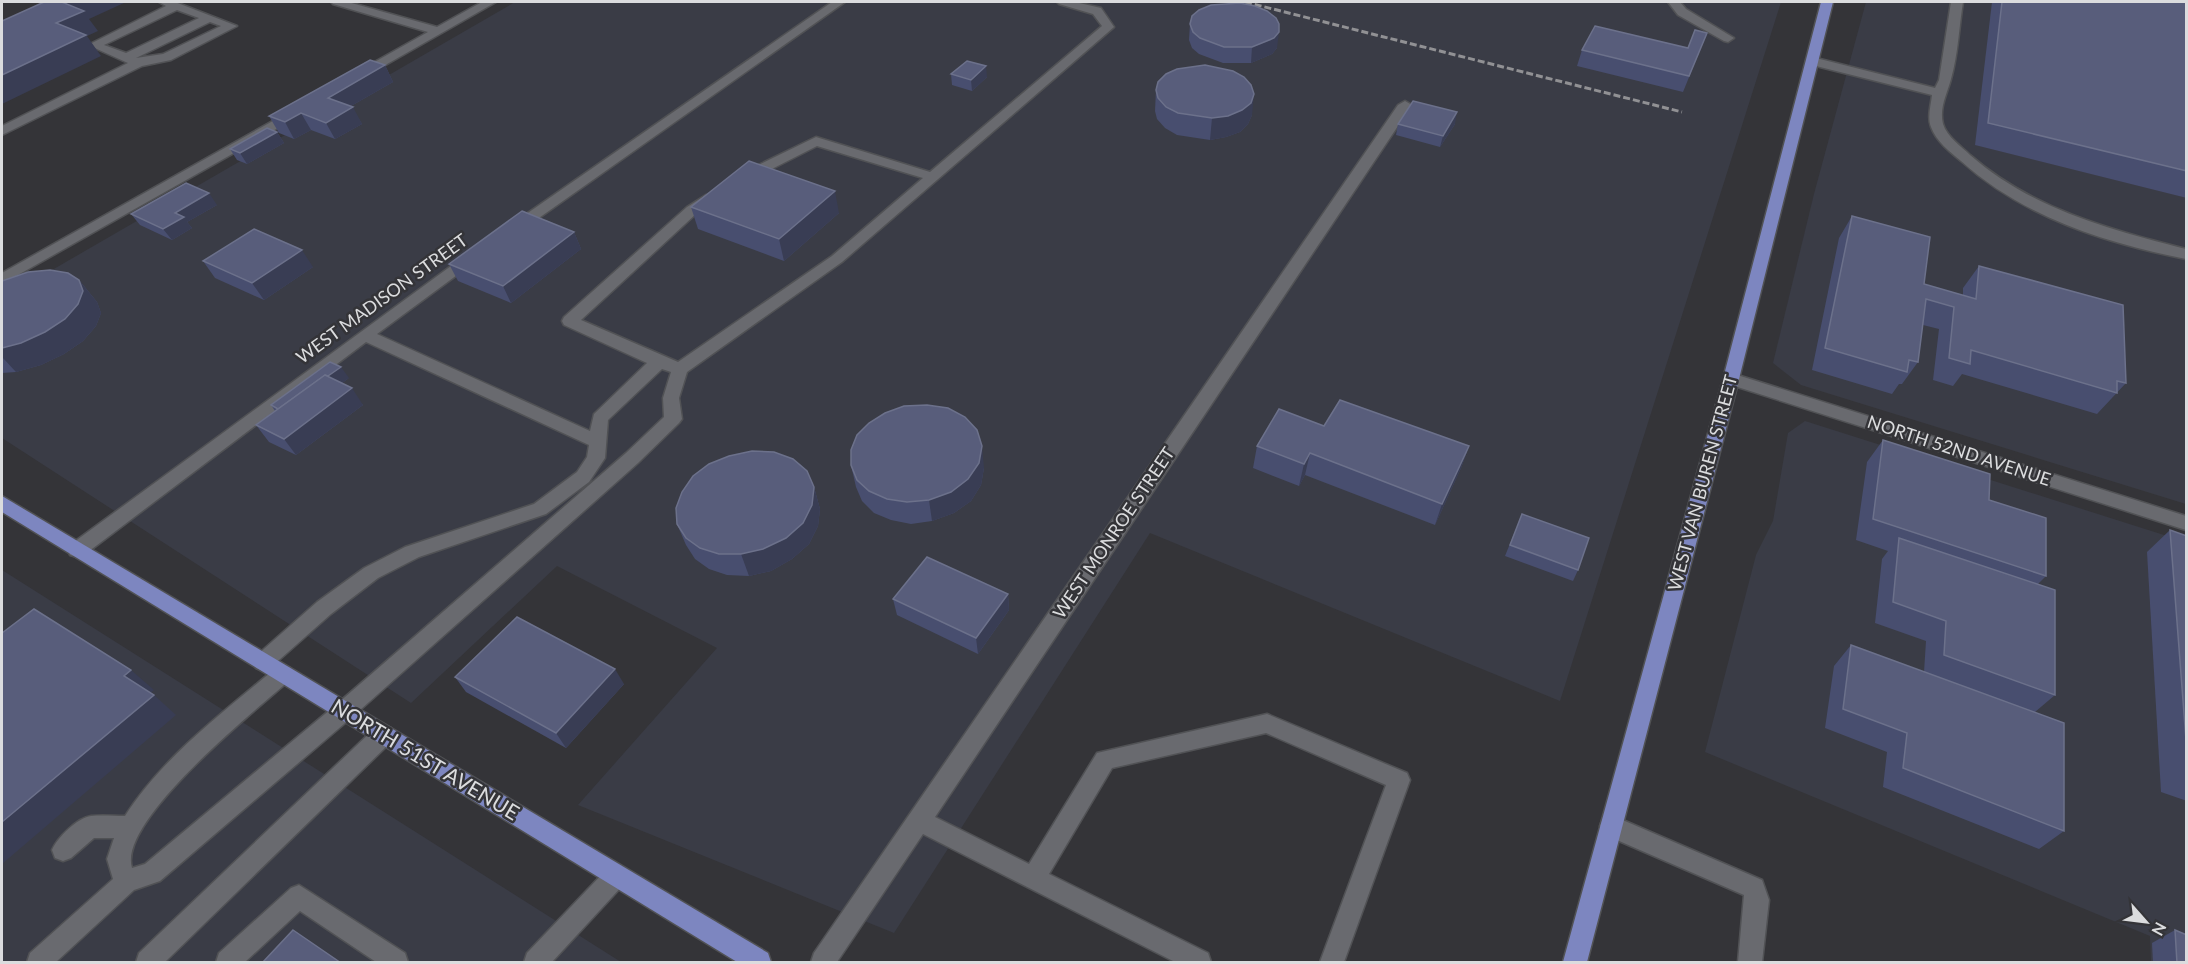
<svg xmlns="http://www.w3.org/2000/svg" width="2188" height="964" font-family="Lato,sans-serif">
	<rect width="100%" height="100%" fill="#343438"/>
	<g fill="#3a3c46">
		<polygon points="515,2 1781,2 1560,701 1150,533 894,933 578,805 717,648 557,566 411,703 2,438 2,299"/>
		<polygon points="1866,2 2186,2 2186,504 1801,385 1773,363 1814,194"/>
		<polygon points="1805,421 2186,542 2186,962 2151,962 2150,936 1705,752 1756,555 1773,521 1788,433"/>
		<polygon points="2,570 621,962 2,962"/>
	</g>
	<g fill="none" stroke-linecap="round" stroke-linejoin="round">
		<g stroke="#515255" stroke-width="3">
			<g id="minor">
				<path d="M159,2H175L237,26L171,60L142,66L2,135V126L128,63L88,45L166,6ZM177,10L199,18L126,53L104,45ZM210,22L221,26L163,54L136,58Z"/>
				<polygon points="331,2 348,2 437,27 482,2 496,2 359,80 353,76 355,73 428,32 333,4"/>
				<polygon points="832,2 845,2 519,232 509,232 507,229 509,226"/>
				<path d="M1057,2H1075L1101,8L1114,27L842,262L687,372L679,398L682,419L679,423L638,463L351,718L160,881L134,890L56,962H27L30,953L113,879L107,859L114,838H94L71,858L63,861L55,858L52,850C57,838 77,818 91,816C102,815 114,816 125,816C163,757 222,713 276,668L283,665L290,668L293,674L290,680C256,710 117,821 132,868L145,864L337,704L626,453L664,417L663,398L671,372L662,369L608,420L605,458L589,482L546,514L419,557L378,578L331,614L270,668L263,671L256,668L253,662L256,656L317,602L364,568L405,547L534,504L577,472L587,457L589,445L366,342L84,555L77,557L70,555L68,550L70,545L466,255H476L479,258L476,261L377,334L590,431L594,414L647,363L564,325L562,321L564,317L687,207L706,195H716L718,198L716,201L697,213L581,320L678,362L832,256L923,178L817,146L750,180H740L738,177L740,174L816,137L930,172L1102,26L1093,14L1059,4Z"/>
				<polygon points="1668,2 1680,2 1686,9 1734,38 1728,42 1724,41 1678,15"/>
				<path d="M1951,2H1963C1959,27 1958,55 1951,79C1947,94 1939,108 1943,124C1947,137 1961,146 1970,155C2032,209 2108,229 2186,249V259C2106,243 2023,217 1961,161C1950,152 1936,141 1931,127C1927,117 1931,105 1932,95L1808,64L1806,61L1812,57L1935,88L1939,80Z"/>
				<polygon points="1405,101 1412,105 935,817 1029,864 1097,753 1267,714 1407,773 1410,780 1344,962 1320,962 1386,785 1266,733 1112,768 1049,874 1208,953 1211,962 1175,962 923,834 837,962 811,962 814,953 1398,105"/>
				<polygon points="296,108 301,109 303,112 301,115 2,284 2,273"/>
				<polygon points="1731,373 2186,516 2186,530 1725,383 1723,379 1725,375"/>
				<polygon points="383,725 391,728 394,735 391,742 165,962 136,962 139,953 375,728"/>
				<polygon points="1611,815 1762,880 1769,900 1762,962 1738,962 1744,895 1603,834 1600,826 1603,818"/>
				<polygon points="616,865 624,868 628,876 624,884 552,962 524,962 527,953 608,868"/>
				<polygon points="299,885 405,953 408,962 376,962 300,911 245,962 216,962 219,953 291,888"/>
			</g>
		</g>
		<g stroke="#515255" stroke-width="3">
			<g id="major">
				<polygon points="1821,2 1833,2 1739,379 1587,962 1563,962 1723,379"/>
				<polygon points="2,496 768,953 771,962 737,962 2,512"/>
			</g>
		</g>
		<use href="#minor" fill="#696a6f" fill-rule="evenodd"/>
		<use href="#major" fill="#7d86c0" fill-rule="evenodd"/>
		<polyline stroke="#919194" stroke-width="3" stroke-dasharray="7 3" stroke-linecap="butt" points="1245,2 1682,112"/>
	</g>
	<g fill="#484e6f">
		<polygon points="1992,2 2187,2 2187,198 1975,145"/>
		<polygon points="1190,24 1277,48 1272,54 1251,63 1223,63 1199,54 1192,48 1189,40"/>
		<polygon points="1707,33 1683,92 1577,66 1582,50 1688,48"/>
		<polygon points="385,65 393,82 351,106 362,124 335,139 311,130 294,139 279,133 269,116"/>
		<polygon points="951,74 987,77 972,91 952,85"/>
		<polygon points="1156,90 1252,115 1248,124 1240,132 1226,137 1210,140 1177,135 1165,128 1157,119 1155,111"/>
		<polygon points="1398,124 1455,124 1440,147 1396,135"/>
		<polygon points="277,132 284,143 247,164 237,160 230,149"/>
		<polygon points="217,205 187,222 192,228 172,240 140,225 131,214"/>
		<polygon points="691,207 839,213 784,261 698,229"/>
		<polygon points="1852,216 1924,284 1963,295 1963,288 1979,266 2126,383 2097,414 1962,374 1953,386 1933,380 1939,329 1923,325 1918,362 1902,384 1899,384 1892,394 1812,370 1839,238"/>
		<polygon points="574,232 581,249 511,303 458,281 449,264"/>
		<polygon points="203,261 313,267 264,300 215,278"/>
		<polygon points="79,280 97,302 101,313 96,326 83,341 64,354 41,365 16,372 2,373 2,281"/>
		<polygon points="349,378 342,383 363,405 296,455 269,442 256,425 275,411 271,405"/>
		<polygon points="1324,426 1469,446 1461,468 1435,525 1305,475 1299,486 1253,468 1257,446"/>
		<polygon points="1883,440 1989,500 2046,576 2038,584 2055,695 2035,712 2064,831 2039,849 1883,787 1887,752 1825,728 1834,666 1851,645 1924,672 1926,641 1875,623 1882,559 1888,551 1856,540 1867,462"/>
		<polygon points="851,465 984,468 981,485 971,501 954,513 932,521 911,524 891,520 874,513 862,501 856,487"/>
		<polygon points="814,487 820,509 818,526 809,544 792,559 771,571 749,576 727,575 709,569 695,559 686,545 677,524"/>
		<polygon points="1522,514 1578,570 1573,581 1505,556"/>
		<polygon points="2170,530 2187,536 2187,801 2161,792 2147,552"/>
		<polygon points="1008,594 1009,610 978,654 897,615 893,599"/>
		<polygon points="455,677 624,684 566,748 466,692"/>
		<polygon points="2175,930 2187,963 2153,963 2152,943"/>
	</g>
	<g fill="#393d54">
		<polygon points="68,2 126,2 89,19 98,31 87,36 101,56 2,104 2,75 56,23 64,3"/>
		<polygon points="1279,32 1277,48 1272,54 1251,63 1252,47"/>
		<polygon points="385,65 393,82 337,114 328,98"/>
		<polygon points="986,66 987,77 972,91 971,80"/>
		<polygon points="1254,94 1252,115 1248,124 1240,132 1226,137 1210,140 1212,118"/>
		<polygon points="353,107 362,124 335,139 326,123"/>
		<polygon points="1457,112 1455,124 1440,147 1443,136"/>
		<polygon points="301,113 311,130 294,139 285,122"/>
		<polygon points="277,132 284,143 247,164 240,153"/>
		<polygon points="835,191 839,213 784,261 779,239"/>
		<polygon points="209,193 217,205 187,222 192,228 172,240 163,229 175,213"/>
		<polygon points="574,232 581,249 511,303 503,286"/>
		<polygon points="302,250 313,267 264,300 252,283"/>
		<polygon points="79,280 97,302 101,313 96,326 83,341 64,354 41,365 16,372 2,357 2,348"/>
		<polygon points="341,367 349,378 290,422 282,410"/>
		<polygon points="352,388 363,405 296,455 284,439"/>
		<polygon points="982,446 984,468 981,485 971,501 954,513 932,521 929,500"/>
		<polygon points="1469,446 1461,468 1435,525 1442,504"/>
		<polygon points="1310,453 1305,475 1299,486 1304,464"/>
		<polygon points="814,487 820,509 818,526 809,544 792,559 771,571 749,576 741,554"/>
		<polygon points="1008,594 1009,610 978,654 976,638"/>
		<polygon points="615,669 624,684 566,748 556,733"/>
		<polygon points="131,670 154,690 147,696 124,676"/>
		<polygon points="154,695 176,715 2,864 2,822"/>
	</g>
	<g fill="#585d7b" stroke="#6c718b" stroke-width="1.5">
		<polygon points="44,2 68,2 64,3 84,11 56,23 86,35 2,75 2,21"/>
		<polygon points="2002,2 2187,2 2187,171 1988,123"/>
		<polygon points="1240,3 1255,6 1267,11 1276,18 1279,24 1279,32 1274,38 1252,47 1224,47 1200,38 1193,32 1190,24 1192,16 1199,10 1211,5"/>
		<polygon points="1595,26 1688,48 1695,30 1707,33 1689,76 1582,50"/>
		<polygon points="370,60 385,65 328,98 353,107 326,123 301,113 285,122 269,116"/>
		<polygon points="967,61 986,66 971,80 951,74"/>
		<polygon points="1205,65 1233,71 1244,77 1251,85 1254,94 1251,103 1242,110 1228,116 1212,118 1178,113 1166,107 1158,98 1156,90 1158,82 1166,74 1177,69"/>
		<polygon points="1413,101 1457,112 1443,136 1398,124"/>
		<polygon points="267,128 277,132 240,153 230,149"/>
		<polygon points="749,161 835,191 779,239 691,207"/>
		<polygon points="186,183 209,193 175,213 184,217 163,229 131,214"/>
		<polygon points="522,211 574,232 503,286 449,264"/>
		<polygon points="1852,216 1930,237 1924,284 1976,299 1979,266 2123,305 2126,383 2117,381 2117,393 1971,350 1970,364 1949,358 1954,307 1926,299 1918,362 1909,360 1907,372 1825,348"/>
		<polygon points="254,229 302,250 252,283 203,261"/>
		<polygon points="50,270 68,273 79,280 83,291 78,304 65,319 45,332 21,343 2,348 2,281 28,272"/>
		<polygon points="330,362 341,367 328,376 325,375 278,409 271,405"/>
		<polygon points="325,375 352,388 284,439 256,425"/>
		<polygon points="1340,400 1469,446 1442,504 1310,453 1304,464 1257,446 1279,409 1324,426"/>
		<polygon points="927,405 948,408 965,417 977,430 982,446 979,463 968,479 951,492 929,500 907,502 887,499 869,491 857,480 851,465 851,450 857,435 869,423 885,413 904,406"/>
		<polygon points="1883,440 1990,474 1989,500 2046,518 2046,576 1873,519"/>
		<polygon points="752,451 774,452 793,459 807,471 814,487 812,505 803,523 786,538 763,549 741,554 719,554 700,548 686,538 677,524 676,508 682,492 693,476 709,464 729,456"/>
		<polygon points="1522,514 1589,538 1578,570 1510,545"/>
		<polygon points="2170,530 2187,536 2187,753"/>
		<polygon points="1899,538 2055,590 2055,695 1944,655 1946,621 1893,602"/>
		<polygon points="927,557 1008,594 976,638 893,599"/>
		<polygon points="34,609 131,670 124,676 154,695 2,822 2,633"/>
		<polygon points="517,617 615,669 556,733 455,677"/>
		<polygon points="1851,645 2064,723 2064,831 1903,768 1907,733 1843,709"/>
		<polygon points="293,930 341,963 262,963"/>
		<polygon points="2175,930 2187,935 2187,963 2177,963"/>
	</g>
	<g text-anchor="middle" stroke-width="5" stroke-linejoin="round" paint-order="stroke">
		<g font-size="18" fill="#dbdcde" stroke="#343438">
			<text transform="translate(382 299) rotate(-36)" y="6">WEST MADISON STREET</text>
			<text transform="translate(1959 451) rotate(18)" y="6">NORTH 52ND AVENUE</text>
			<text transform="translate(1703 483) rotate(-75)" y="6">WEST VAN BUREN STREET</text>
			<text transform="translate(1114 533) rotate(-56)" y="6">WEST MONROE STREET</text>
		</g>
		<g font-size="21" fill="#dbdcde" stroke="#343438">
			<text transform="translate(425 760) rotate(31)" y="7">NORTH 51ST AVENUE</text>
		</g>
	</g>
	<rect width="2188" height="964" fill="none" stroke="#dbdcde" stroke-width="6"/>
	<g transform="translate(2146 922) rotate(118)" stroke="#343438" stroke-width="4.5" paint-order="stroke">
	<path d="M0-4.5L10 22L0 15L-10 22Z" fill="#dbdcde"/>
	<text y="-9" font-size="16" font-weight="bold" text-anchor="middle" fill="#dbdcde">N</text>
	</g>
</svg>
